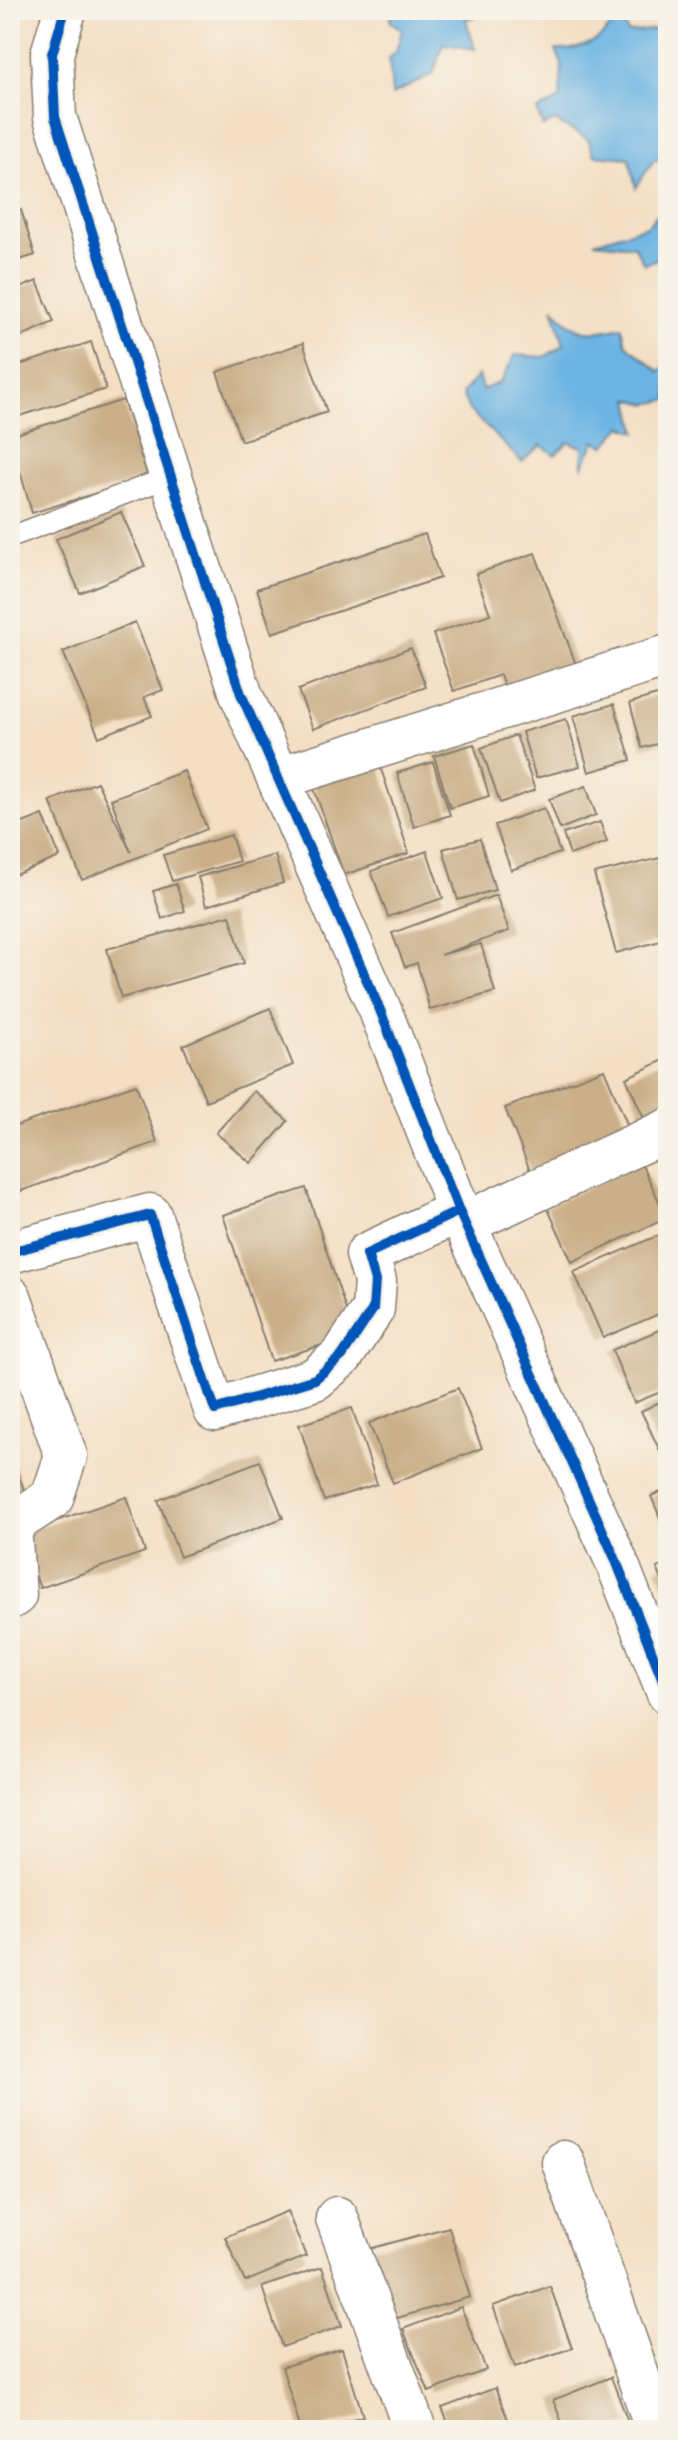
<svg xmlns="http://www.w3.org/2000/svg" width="678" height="2440" font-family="Alegreya,serif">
	<rect width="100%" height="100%" fill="#f7f3e8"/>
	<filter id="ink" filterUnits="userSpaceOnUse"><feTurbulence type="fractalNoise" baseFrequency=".0125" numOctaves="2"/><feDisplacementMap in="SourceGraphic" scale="16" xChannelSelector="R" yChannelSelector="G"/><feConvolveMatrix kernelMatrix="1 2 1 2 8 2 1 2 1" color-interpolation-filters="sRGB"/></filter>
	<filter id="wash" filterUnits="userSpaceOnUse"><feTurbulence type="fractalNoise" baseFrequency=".006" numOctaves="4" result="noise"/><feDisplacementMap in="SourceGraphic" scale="32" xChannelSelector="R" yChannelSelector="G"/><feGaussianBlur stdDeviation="1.8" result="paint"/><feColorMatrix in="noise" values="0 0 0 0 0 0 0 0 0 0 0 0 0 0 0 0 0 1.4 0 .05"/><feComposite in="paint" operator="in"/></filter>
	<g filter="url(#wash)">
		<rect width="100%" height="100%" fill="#f4dfc4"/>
		<g fill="#6cb4e3" stroke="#446880" stroke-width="2">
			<polygon points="392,10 501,10 466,19 475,49 443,44 433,74 392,95 389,58 396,52 402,30 390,21"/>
			<path d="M620,12L628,33L656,29L668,35V155L653,161L636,188L629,158L594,155L588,139L555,121L543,127L537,111L560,99L562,64L556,50C584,51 608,38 620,12Z"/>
			<polygon points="666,205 668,274 659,258 644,264 634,246 594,242 647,226"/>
			<path d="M553,307C576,335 587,335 622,327L626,344L659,371L668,365V400L647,404L630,399L637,432L622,426L605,446L595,441L582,468L583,447L568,442L555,455L541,445L522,462L469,410L462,394L478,375L482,390L501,382L515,355L544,357L564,345Z"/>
		</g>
		<g id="blocks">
			<g fill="#cbaf88">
				<polygon points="21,210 35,255 10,263 10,213"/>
				<polygon points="37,281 54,322 10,341 10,292"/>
				<polygon points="91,342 106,389 10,419 10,368"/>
				<polygon points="303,343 327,412 241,441 217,372"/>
				<polygon points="123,400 148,477 32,513 10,436"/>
				<polygon points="121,512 145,566 80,593 56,539"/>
				<polygon points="425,534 440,578 272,633 257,589"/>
				<polygon points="535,553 579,673 509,698 500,675 454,691 433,634 490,614 476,574"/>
				<polygon points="135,622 163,690 144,697 152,716 99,737 63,652"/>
				<polygon points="411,648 426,687 313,729 298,690"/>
				<polygon points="667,692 668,741 642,748 630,703"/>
				<polygon points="614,704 631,760 589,772 573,716"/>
				<polygon points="566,719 580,766 536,778 522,732"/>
				<polygon points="516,735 535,790 500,803 481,748"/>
				<polygon points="474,744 489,796 450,808 434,756"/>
				<polygon points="378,760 409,853 344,875 312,783"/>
				<polygon points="433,762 450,815 414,827 397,773"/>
				<polygon points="184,771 207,829 82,880 50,801 97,782 131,852 111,799"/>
				<polygon points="586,786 596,815 560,829 549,799"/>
				<polygon points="544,808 560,853 511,870 495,825"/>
				<polygon points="43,815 60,857 10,877 10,828"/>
				<polygon points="600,822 607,842 570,855 563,834"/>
				<polygon points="231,835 239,861 172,881 163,855"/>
				<polygon points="480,839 495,890 458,900 443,849"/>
				<polygon points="427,851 443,898 388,917 371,871"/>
				<polygon points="275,855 283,883 206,906 198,877"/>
				<polygon points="668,856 668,939 616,953 594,874"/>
				<polygon points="176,884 185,911 162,919 153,891"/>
				<polygon points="496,895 509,931 440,955 481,944 495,992 430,1010 417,963 405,967 392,933"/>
				<polygon points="230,915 244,963 121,998 107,949"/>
				<polygon points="270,1008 293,1065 206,1101 183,1045"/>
				<polygon points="668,1058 668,1115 647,1125 626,1078"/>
				<polygon points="604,1069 633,1138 533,1178 505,1108"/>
				<polygon points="136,1084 157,1142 10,1195 10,1128"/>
				<polygon points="254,1091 288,1121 251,1163 216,1133"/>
				<polygon points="641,1163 667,1218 572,1262 547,1207"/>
				<polygon points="306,1188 354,1335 271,1361 223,1215"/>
				<polygon points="668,1231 668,1310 603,1338 574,1272"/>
				<polygon points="668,1326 668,1389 634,1403 612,1350"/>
				<polygon points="458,1388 482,1448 393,1483 369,1423"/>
				<polygon points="668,1398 668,1468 641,1411"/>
				<polygon points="352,1408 377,1484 324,1501 299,1425"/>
				<polygon points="10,1454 25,1492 10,1497"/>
				<polygon points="260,1461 283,1518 180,1557 158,1500"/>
				<polygon points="668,1489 668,1537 651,1496"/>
				<polygon points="126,1497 145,1552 40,1588 21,1533"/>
				<polygon points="668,1564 668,1594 657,1568"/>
				<polygon points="287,2211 306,2256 245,2282 225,2237"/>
				<polygon points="449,2227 470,2297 390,2320 369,2249"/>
				<polygon points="322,2267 342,2326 282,2347 262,2287"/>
				<polygon points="550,2286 572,2348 515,2367 493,2306"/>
				<polygon points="461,2307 486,2370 429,2392 403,2329"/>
				<polygon points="342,2349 363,2416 314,2430 301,2430 282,2367"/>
				<polygon points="611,2377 629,2424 614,2430 565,2430 553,2400"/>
				<polygon points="495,2388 512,2430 451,2430 442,2408"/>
			</g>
		</g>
	</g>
	<g filter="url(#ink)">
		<use href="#blocks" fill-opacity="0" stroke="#887e70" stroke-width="2"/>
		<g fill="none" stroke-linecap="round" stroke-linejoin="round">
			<g stroke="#887e70" stroke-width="23">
				<polyline id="lane" points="10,537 172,476"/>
			</g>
			<g stroke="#887e70" stroke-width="45">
				<g id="street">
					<polyline points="65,10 52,54 55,117 241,694 380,1010 459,1211 615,1558 668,1693"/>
					<polyline points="279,778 668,656"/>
					<polyline points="465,1223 668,1130"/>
					<polyline points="10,1252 150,1215 215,1410 315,1379 342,1356 373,1309 375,1281 367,1254 459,1211"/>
					<polyline points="10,1297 66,1456 52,1498 10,1525"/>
					<polyline points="10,1527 15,1595 10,1598"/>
					<polyline points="563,2162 657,2430"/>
					<polyline points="337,2218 415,2430"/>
				</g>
			</g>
			<use href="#lane" stroke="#fff" stroke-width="20"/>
			<use href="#street" stroke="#fff" stroke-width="42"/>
			<g stroke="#f7f3e8" stroke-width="15">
				<g id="cycleway">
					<polyline points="65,10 52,54 55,117 241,694 380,1010 459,1211 615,1558 668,1693"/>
					<polyline points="10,1252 150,1215 215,1410 315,1379 342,1356 373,1309 375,1281 367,1254 459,1211"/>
				</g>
			</g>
			<use href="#cycleway" stroke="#0057b8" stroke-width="10"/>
		</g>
	</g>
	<rect width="678" height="2440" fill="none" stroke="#f7f3e8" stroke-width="40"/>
</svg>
